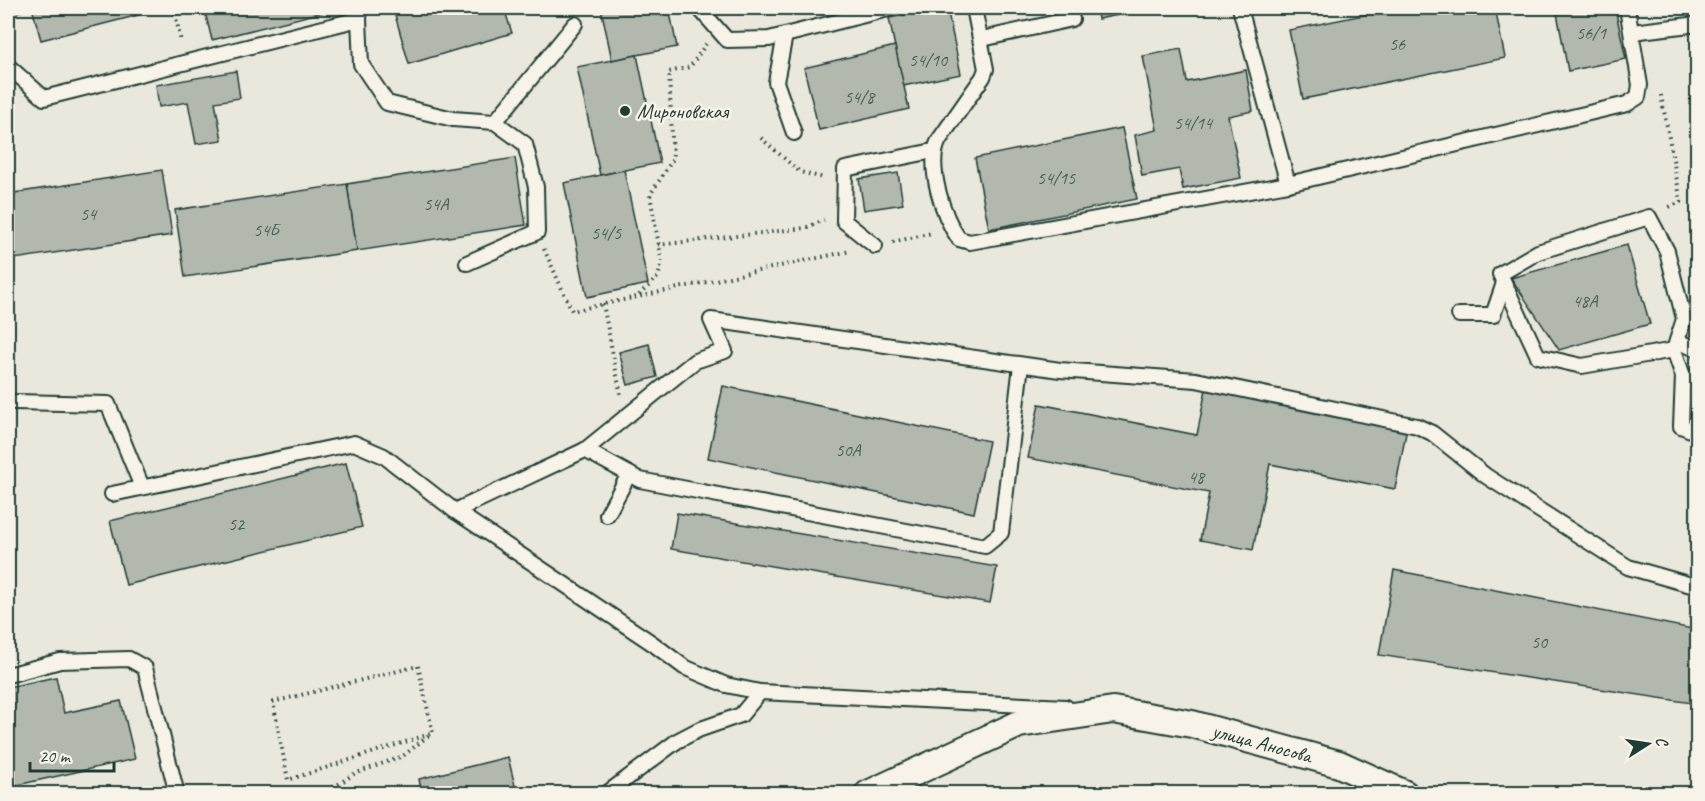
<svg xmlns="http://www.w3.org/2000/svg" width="1705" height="801" font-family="Caveat,sans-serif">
	<rect width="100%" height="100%" fill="#eae8dd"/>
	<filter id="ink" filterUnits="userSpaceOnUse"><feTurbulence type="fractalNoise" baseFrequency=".0167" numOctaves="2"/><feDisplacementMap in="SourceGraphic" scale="12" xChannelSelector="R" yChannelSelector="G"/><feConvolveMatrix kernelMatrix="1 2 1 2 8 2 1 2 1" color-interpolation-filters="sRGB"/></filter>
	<g filter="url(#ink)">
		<g fill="#b2b8ae" stroke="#1f3d34" stroke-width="1.5">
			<polygon points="8,8 32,8 8,14"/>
			<polygon points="32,8 166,8 41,40"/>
			<polygon points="204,8 335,8 335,9 212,40"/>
			<polygon points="393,8 504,8 512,33 409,64"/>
			<polygon points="601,8 669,8 677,47 612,60"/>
			<polygon points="947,8 961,74 903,86 889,18"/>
			<polygon points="1096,8 1152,8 1098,19"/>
			<polygon points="1398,8 1495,8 1505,58 1303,99 1289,30"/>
			<polygon points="1556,8 1615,8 1626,59 1568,71"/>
			<polygon points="895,46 909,109 819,130 804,68"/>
			<polygon points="1181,49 1187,82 1246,70 1253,111 1228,116 1241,178 1183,189 1179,169 1142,176 1135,135 1157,130 1143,56"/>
			<polygon points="637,55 660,163 600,175 577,67"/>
			<polygon points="236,71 240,98 215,102 222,140 196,144 188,102 159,107 156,85"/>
			<polygon points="1122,128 1137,199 989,229 975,158"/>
			<polygon points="515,158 526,225 357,251 347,184"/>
			<polygon points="162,170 172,235 8,260 8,194"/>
			<polygon points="624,170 648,284 587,297 564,183"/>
			<polygon points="898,173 903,204 864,210 859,179"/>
			<polygon points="347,184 357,251 185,277 175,210"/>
			<polygon points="1627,245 1650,324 1559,350 1511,278"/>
			<polygon points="649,344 657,377 628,385 619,352"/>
			<polygon points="723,386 989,441 974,513 708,458"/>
			<polygon points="1206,389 1407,428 1395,489 1270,464 1253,550 1200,540 1209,493 1028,458 1039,404 1197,435"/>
			<polygon points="346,463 362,527 126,585 110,521"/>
			<polygon points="677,513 997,567 990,603 671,549"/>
			<polygon points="1394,570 1698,630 1698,704 1379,655"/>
			<polygon points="56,677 64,713 121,701 135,759 8,787 8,687"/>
			<polygon points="508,757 517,794 422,794 419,779"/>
		</g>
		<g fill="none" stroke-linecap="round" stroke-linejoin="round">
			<g stroke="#1f3d34" stroke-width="18">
				<g id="service">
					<polyline points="699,8 727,40 769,39 892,8"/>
					<path d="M974,8L986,69L983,77L939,140C926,165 943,217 959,239L970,242L1288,184L1627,104L1638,97L1640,85L1627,8"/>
					<polyline points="1240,8 1288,184"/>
					<polyline points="359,19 361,64 387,103 453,119 495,122 525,144 536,187 537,232 467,263"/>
					<polyline points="1632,32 1698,24"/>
					<polyline points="785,35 776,82 794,133"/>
					<polyline points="982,39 1072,19"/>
					<polyline points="8,66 44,98 359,19 360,8"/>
					<polyline points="495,122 575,24"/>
					<polygon points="1649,217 1667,251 1684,319 1674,350 1582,366 1538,356 1500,274 1538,252"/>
					<polyline points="875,246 844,221 845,169 933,151"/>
					<polyline points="1459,315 1493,315 1504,283"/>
					<polyline points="1677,341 1698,350"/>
					<polyline points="1674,350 1683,376 1698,382"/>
					<polyline points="1683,376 1681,426 1698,433"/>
					<polyline points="14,402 108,404 142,487"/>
					<polyline points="585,450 640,480 985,546 1001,533 1021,365"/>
					<polyline points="112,494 354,443 384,456 455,511 652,643 684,667 726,685 760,692 1066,707"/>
					<polyline points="455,511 585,450 695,361 725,351 711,320 1060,370 1196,380 1417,426 1432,433 1486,476 1628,567 1698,587"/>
					<polyline points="607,515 629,474"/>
					<polyline points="8,675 60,661 129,659 145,668 177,794"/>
					<polyline points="606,794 677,741 698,730 741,715 760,692"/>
				</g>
			</g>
			<g stroke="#1f3d34" stroke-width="30">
				<polyline id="minor" points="868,794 1019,724 1113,710 1192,724 1339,764 1405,794"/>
			</g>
			<g stroke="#1f3d34" stroke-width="4" stroke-dasharray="1.5 4.5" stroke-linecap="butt">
				<polyline points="174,8 181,42"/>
				<polyline points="1661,95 1681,202 1667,208"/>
				<polyline points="761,138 800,172 824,178"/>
				<polyline points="893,242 932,233"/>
				<polyline points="658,245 805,228 824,220"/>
				<polyline points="544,249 572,311 850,251"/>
				<polyline points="639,295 658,277 662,263 650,195 673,159 669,72 690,67 706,44"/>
				<polyline points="603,304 621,396"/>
				<polygon points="418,666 433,733 288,780 273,702"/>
				<polyline points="323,794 354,774 403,756 429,735"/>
			</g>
			<use href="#service" stroke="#f7f3e8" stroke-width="14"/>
			<use href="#minor" stroke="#f7f3e8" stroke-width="26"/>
		</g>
	</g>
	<circle fill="#1f3d34" stroke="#f7f3e8" stroke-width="2" cx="625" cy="111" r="6"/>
	<g text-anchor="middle" stroke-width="5" stroke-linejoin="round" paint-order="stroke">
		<g font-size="18" fill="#445c52">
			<text x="1591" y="39">56/1</text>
			<text x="1397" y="50">56</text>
			<text x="928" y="66">54/10</text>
			<text x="859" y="103">54/8</text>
			<text x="1193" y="129">54/14</text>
			<text x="1056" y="184">54/15</text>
			<text x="436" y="210">54А</text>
			<text x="88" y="220">54</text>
			<text x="266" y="236">54Б</text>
			<text x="606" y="239">54/5</text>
			<text x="1585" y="307">48А</text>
			<text x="848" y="456">50А</text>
			<text x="1196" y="483">48</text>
			<text x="236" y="530">52</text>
			<text x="1539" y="648">50</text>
		</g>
		<g font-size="21" fill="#1f3d34" stroke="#f7f3e8" text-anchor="start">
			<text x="637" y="118">Мироновская</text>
		</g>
		<g font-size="21" fill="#1f3d34" stroke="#f7f3e8">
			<text transform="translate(1262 743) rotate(15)" y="7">улица Аносова</text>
		</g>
	</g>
	<rect width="1705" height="801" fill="none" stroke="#f7f3e8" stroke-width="30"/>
	<rect x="15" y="15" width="1675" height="771" fill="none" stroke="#1f3d34" stroke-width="2" filter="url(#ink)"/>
	<g transform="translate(1648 744) rotate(78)" stroke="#f7f3e8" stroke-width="4.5" paint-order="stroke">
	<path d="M0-4.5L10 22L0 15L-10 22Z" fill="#1f3d34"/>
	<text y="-9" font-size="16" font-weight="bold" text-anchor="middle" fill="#1f3d34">С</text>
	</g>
	<path d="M30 762v9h84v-9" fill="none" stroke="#1f3d34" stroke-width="3"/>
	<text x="39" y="762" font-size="18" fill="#1f3d34" stroke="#f7f3e8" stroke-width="4.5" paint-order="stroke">20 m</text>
</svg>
